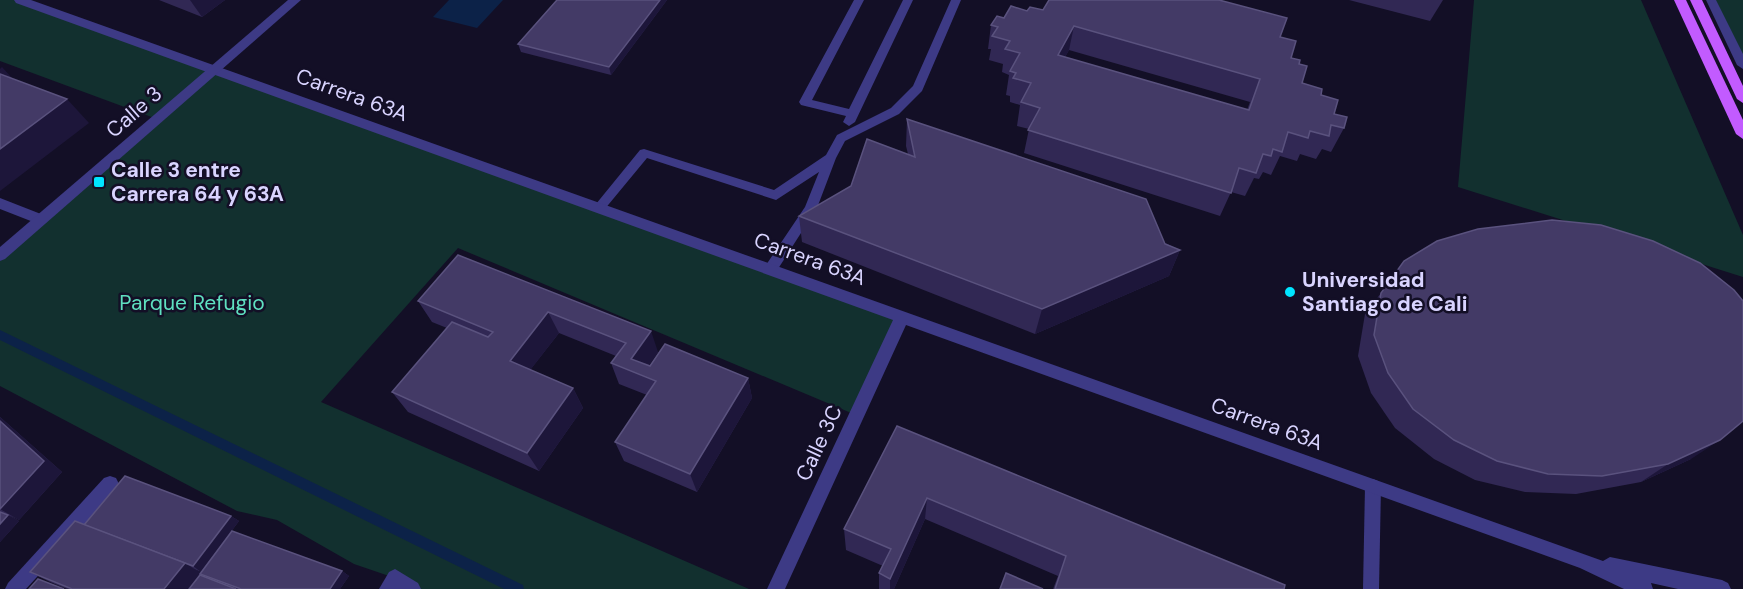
<svg xmlns="http://www.w3.org/2000/svg" width="1743" height="589" font-family="'DM Sans',sans-serif">
	<rect width="100%" height="100%" fill="#130f26"/>
	<g fill="#12302f">
		<polygon points="0,0 20,0 902,317 856,415 458,248 321,402 749,589 412,589 395,578 354,564 277,520 237,511 0,386 0,255 157,119 0,61"/>
		<polygon points="1474,0 1641,0 1743,235 1743,277 1458,187"/>
		<polygon points="1711,0 1743,0 1743,65"/>
	</g>
	<polygon fill="#0c2248" points="449,0 503,0 477,28 433,17"/>
	<g fill="none" stroke-linecap="round" stroke-linejoin="round">
		<polygon fill="#0c2248" fill-rule="evenodd" points="0,330 523,585 524,589 504,589 0,340"/>
		<g fill="#3d3a85" fill-rule="evenodd">
			<polygon points="854,0 864,0 812,100 849,109 903,0 913,0 855,122 849,126 843,122 846,116 801,105 799,102"/>
			<polygon points="951,0 961,0 922,91 899,114 845,141 836,158 817,208 776,272 766,272 764,268 805,207 819,172 776,200 647,158 604,210 596,210 594,207 596,204 640,150 644,149 774,190 826,155 837,135 891,108 913,86"/>
			<polygon points="1706,0 1716,0 1743,54 1743,69 1737,65"/>
			<polygon points="1373,479 1378,481 1381,486 1379,589 1363,589 1365,486 1368,481"/>
		</g>
		<g fill="#3d3a85" fill-rule="evenodd">
			<polygon points="14,0 31,0 1603,561 1610,557 1722,580 1728,583 1731,589 1678,589 1651,583 1653,589 1624,589 1580,568 906,325 785,589 767,589 893,320 16,3"/>
			<polygon points="0,198 46,216 48,220 41,225 0,209"/>
			<polygon points="110,476 116,478 119,484 116,490 26,589 5,589 8,583 104,478"/>
			<polygon points="395,569 418,583 421,589 379,589 389,572"/>
		</g>
		<polygon fill="#3d3a85" fill-rule="evenodd" points="288,0 301,0 5,259 0,261 0,247"/>
		<g fill="#c25bff" fill-rule="evenodd">
			<polygon points="1674,0 1686,0 1743,120 1743,139 1736,134"/>
			<polygon points="1690,0 1702,0 1743,86 1743,103 1737,99"/>
		</g>
	</g>
	<g fill="#312854" fill-rule="evenodd">
		<polygon points="159,0 225,0 202,17"/>
		<polygon points="557,0 667,0 611,75 521,52 518,44"/>
		<polygon points="1349,0 1443,0 1430,21"/>
		<path d="M1043,10L1280,37L1291,58L1299,64L1302,83L1321,95L1344,128L1331,152L1322,149L1316,159L1300,154L1297,161L1280,156L1271,175L1263,172L1259,179L1254,178L1245,196L1231,192L1220,216L1024,153L1029,129L1017,126L1020,105L1010,102V96L1006,95L1009,75L1002,72L1003,64L989,60L991,49H988L991,25L1004,18L1027,11ZM1069,50L1250,102L1247,110L1065,57Z"/>
		<polygon points="907,119 1180,250 1169,276 1035,334 802,242 799,216 908,154 906,146"/>
		<polygon points="458,255 658,352 648,366 748,378 752,398 697,492 624,461 615,442 647,395 619,384 611,363 616,356 559,333 530,370 573,388 583,408 539,471 408,412 392,392 447,328 432,322 418,301"/>
		<polygon points="1381,293 1691,459 1641,482 1576,494 1525,492 1475,480 1434,459 1395,428 1371,393 1358,356 1365,314"/>
		<polygon points="0,417 62,472 19,520 9,515 19,521 0,542"/>
		<polygon points="897,426 1284,589 1053,589 1058,576 925,519 894,589 879,589 879,573 883,566 846,550 844,529"/>
		<polygon points="231,516 239,521 201,572 194,569 201,573 342,571 349,576 340,589 189,589 207,578 200,574 188,589 67,589 50,582 30,572 84,525"/>
	</g>
	<g fill="#1d163a">
		<polygon points="190,0 225,0 202,17"/>
		<polygon points="660,0 667,0 611,75 609,67"/>
		<polygon points="1074,26 1069,50 1053,79 1058,55"/>
		<polygon points="2,67 24,91 0,78 0,69"/>
		<polygon points="67,99 89,123 0,191 0,149"/>
		<polygon points="1180,250 1169,276 1035,334 1042,309"/>
		<polygon points="548,312 559,333 521,382 510,361"/>
		<polygon points="651,331 658,352 642,376 631,359"/>
		<polygon points="748,378 752,398 697,492 690,474"/>
		<polygon points="573,388 583,408 539,471 527,453"/>
		<polygon points="0,417 62,472 19,520 0,509"/>
		<polygon points="1720,440 1691,459 1641,482 1668,464"/>
		<polygon points="927,498 925,519 894,589 890,589 890,579"/>
		<polygon points="8,515 19,521 0,542 0,524"/>
		<polygon points="231,516 239,521 201,572 193,566"/>
		<polygon points="185,563 201,573 188,589 164,589"/>
		<polygon points="342,571 349,576 340,589 330,589"/>
	</g>
	<g fill="#433a66" stroke="#5a527e" stroke-width="1.5" fill-rule="evenodd">
		<polygon points="557,0 660,0 609,67 518,44"/>
		<path d="M1049,0H1219L1287,18L1280,37L1296,41L1291,58L1300,60L1299,64L1307,66L1302,83L1322,89L1321,95L1338,100L1334,114L1347,117L1344,128L1331,125L1329,136L1310,131L1308,138L1288,132L1282,152L1273,149L1271,156L1263,154L1256,173L1239,168L1231,193L1028,130L1040,108L1021,102L1031,83L1013,78L1016,73L1010,71L1020,53L1005,49L1010,41L992,36L998,27L991,25L997,16L1004,18L1011,6L1027,11L1030,7L1043,10ZM1074,26L1260,79L1249,110L1058,55Z"/>
		<polygon points="0,74 67,99 0,149"/>
		<polygon points="907,119 1146,199 1165,244 1180,250 1042,309 799,216 851,186 867,139 915,157"/>
		<polygon points="1552,220 1601,225 1653,241 1700,263 1734,290 1743,301 1743,421 1720,440 1668,464 1602,476 1548,474 1497,461 1454,440 1413,409 1388,373 1374,335 1381,293 1404,261 1437,241 1478,229"/>
		<polygon points="458,255 651,331 631,359 650,366 665,344 748,378 690,474 615,442 656,381 611,363 626,343 548,312 510,361 573,388 527,453 392,392 452,322 488,337 493,332 418,301"/>
		<polygon points="0,421 44,461 0,509"/>
		<polygon points="897,426 1285,585 1284,589 1055,589 1066,556 927,498 890,579 879,573 891,549 844,529"/>
		<polygon points="125,476 231,516 193,566 84,525"/>
		<polygon points="0,512 8,515 0,524"/>
		<polygon points="75,521 185,563 164,589 72,589 30,572"/>
		<polygon points="232,531 342,571 330,589 241,589 200,574"/>
		<polygon points="1006,573 1043,589 1000,589"/>
		<polygon points="200,575 236,589 189,589"/>
		<polygon points="38,579 64,589 29,589"/>
	</g>
	<g fill="#00e5ff" stroke="#130f26" stroke-width="2">
		<rect x="93" y="176" width="12" height="12" rx="3"/>
		<circle cx="1290" cy="292" r="6"/>
	</g>
	<g text-anchor="middle" stroke-width="5" stroke-linejoin="round" paint-order="stroke">
		<g font-size="21" fill="#d9d4ff" stroke="#130f26">
			<text transform="translate(352 95) rotate(20)" y="7">Carrera 63A</text>
			<text transform="translate(134 112) rotate(-41)" y="7">Calle 3</text>
			<text transform="translate(810 259) rotate(20)" y="7">Carrera 63A</text>
			<text transform="translate(1267 424) rotate(20)" y="7">Carrera 63A</text>
			<text transform="translate(819 443) rotate(-65)" y="7">Calle 3C</text>
		</g>
		<g font-size="21" font-weight="bold" fill="#d9d4ff" stroke="#130f26" text-anchor="start">
			<text x="111" y="177">Calle 3 entre<tspan x="111" dy="24">Carrera 64 y 63A</tspan></text>
			<text x="1302" y="287">Universidad<tspan x="1302" dy="24">Santiago de Cali</tspan></text>
		</g>
		<g font-size="21" fill="#5fe0c0" stroke="#130f26">
			<text x="192" y="310">Parque Refugio</text>
		</g>
	</g>
</svg>
